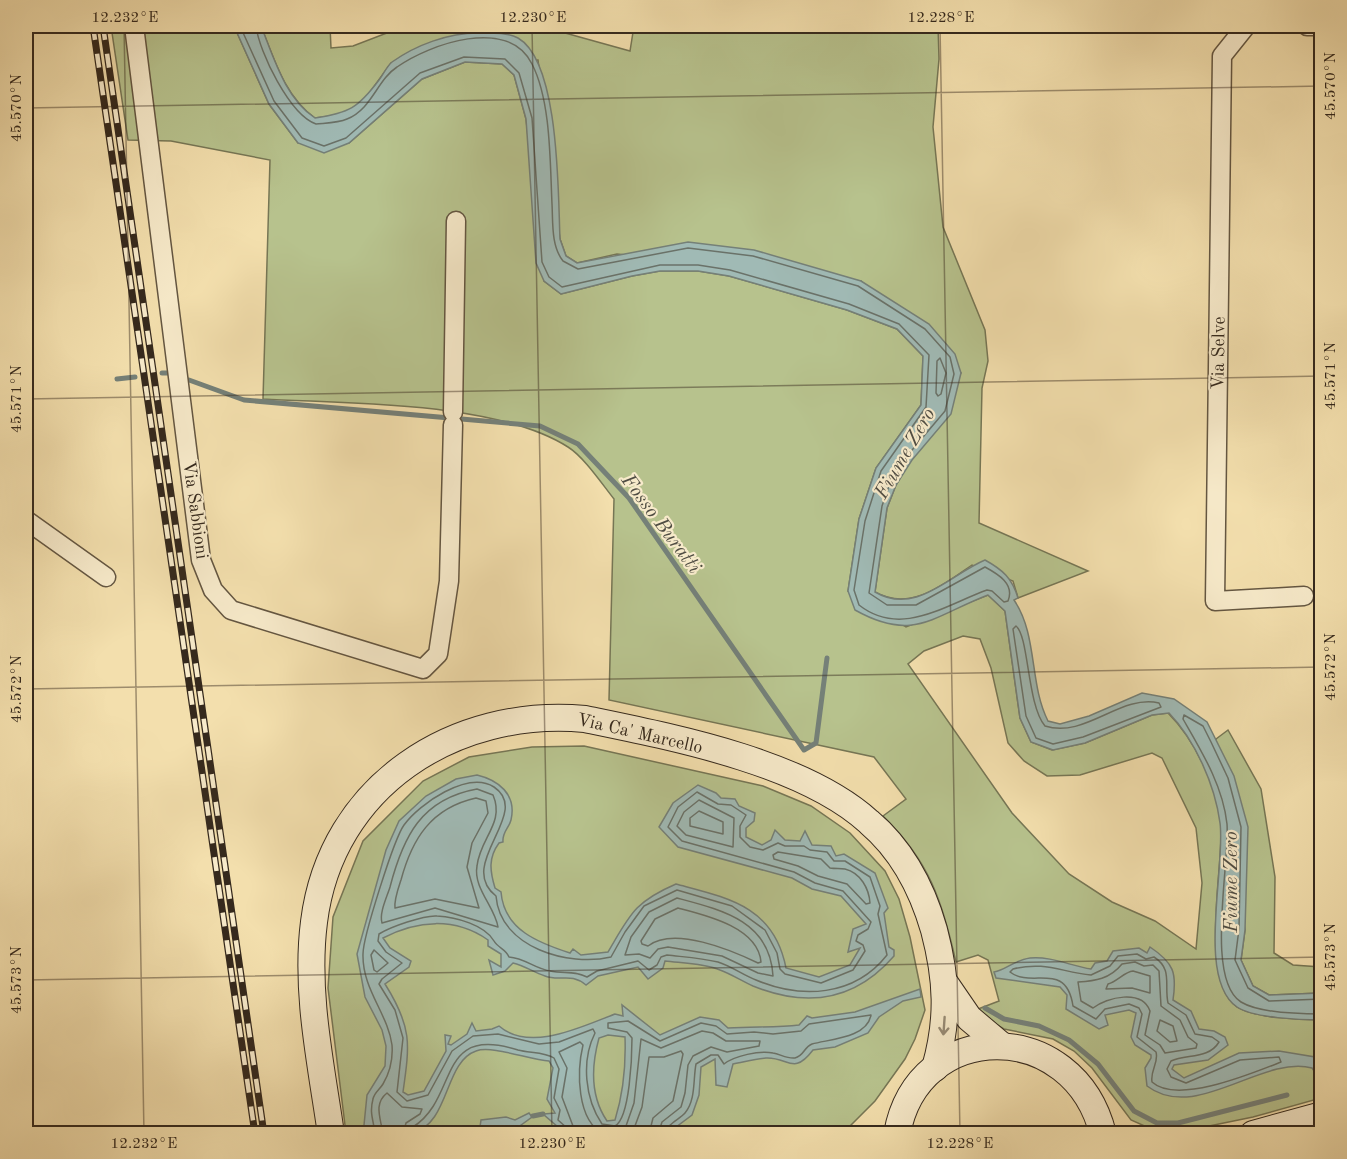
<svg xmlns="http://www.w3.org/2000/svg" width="1347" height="1159" font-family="'Old Standard TT',serif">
	<rect width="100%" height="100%" fill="#f3dfad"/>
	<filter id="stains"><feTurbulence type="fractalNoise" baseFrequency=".00333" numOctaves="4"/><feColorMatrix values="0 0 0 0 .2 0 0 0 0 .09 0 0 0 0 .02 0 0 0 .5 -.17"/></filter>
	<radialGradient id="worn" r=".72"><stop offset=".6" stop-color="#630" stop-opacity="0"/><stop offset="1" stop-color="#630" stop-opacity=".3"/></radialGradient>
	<g fill="#b7c28d" stroke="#767655" stroke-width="1.5" fill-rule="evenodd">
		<path d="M111,26H234L269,104L298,143H349L422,79L465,62L502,64L514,75L526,119L544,281L561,294L632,276L660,271H698L729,276L847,310L897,329L923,356L921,405L876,468L859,519L848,591L906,627L988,595L1005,611L1020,718L1031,742L1052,750L1085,743L1152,715L1168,713C1195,740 1219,789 1221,827C1223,871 1199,980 1237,1007C1253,1018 1302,1020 1321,1020V1098L1253,1117L1175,1133L1158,1132L1131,1120L1092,1068L1074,1051L1053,1039L1004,1029L973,1011L999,1001L988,960L978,955L956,962C941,899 930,862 883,816L906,799L874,757L609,700L614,499C602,484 584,457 568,447C496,401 349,404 263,399L270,160L171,141L128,140ZM963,636L980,639L991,668L1008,743L1024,761L1047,776L1080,775L1152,753L1162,758L1196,828L1202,883L1196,949L1155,921L1112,902L1069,874L1012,813L908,664L924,651Z"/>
		<path d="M261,26H330L331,48L353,46L405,26H540L630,51L634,26H938L939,59L933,127L943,227L985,330L988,361L982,388L979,523L1088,571L1018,598L1013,581L972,565C943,585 910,612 875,592L887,508L896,485L961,373L861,281L617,254L577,263L566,256L560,239L538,60L391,63L365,99L345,114L315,118C285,97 274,59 261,26Z"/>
		<polygon points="1228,730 1261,789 1275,877 1274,953 1293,965 1321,967 1321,993 1269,995 1253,986 1241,960 1245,930 1216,739"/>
		<polygon points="584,746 763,786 811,806 850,833 885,871 899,899 910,937 925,1010 915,1039 905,1059 875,1101 843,1133 346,1133 328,988 333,917 363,841 423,781 469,757 532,747"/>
	</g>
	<g fill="#a0bab5" stroke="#758078" stroke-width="1.5" fill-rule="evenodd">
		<path d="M234,26H261C274,58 285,98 315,118C349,113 358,108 379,80C383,75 387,66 392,62C416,45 448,33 478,33C490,33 507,32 518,38C560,62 558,195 560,239L566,256L577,263L688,242L754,250L861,281L929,324L955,354L961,373L951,414L912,460L896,485L887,508L875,592C916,616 949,575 985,560C1003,570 1012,578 1018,598L1014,600C1038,635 1029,684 1048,721L1060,724L1089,716L1142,693L1174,699L1207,722L1234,776L1248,827L1245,930L1241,960L1253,986L1269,995L1321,993V1020C1302,1020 1253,1018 1237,1007C1196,979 1226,868 1220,823C1215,785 1195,740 1169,713L1152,715L1085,743L1053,750L1031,742L1020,718L1005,611L988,595C933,616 914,643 855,610L848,591L859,519L876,468L921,405L923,356L897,329L847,310L729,276L698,271H660L632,276L561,294L544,281L536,263L526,119L514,75L502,64L465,62L422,79L349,143L324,153L298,143L269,104Z"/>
		<path d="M477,775C498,780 517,794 511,820C509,828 502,832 503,842L499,843C488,858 490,871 495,888L501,892C504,930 539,943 570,953L573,949L581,955L608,952C630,915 634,902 676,884C728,898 774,906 786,968L819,977L850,965L860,948L848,952L853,929L866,924L841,896L812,889L792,878L678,847L659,827L673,803L698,785L716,793L721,798L735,799L739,806L755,813L754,821L746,828V837L762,845L771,840L775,830L785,840L800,841L805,831L812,845L831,846L836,856L844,854L875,873L888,908L884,913L889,947L894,950V956C855,1001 807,1008 753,986C742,981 731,974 720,970C704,963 682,963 665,961L663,968L648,979L638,967L598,976L586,985C570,972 561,982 545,976C533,972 525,966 513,963L505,971L493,975L489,960L501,967V954L488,946V940C455,917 417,920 383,938L390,948L411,961L409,967L385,984C412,1027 410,1043 403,1092L408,1095L424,1091L446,1051L445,1035L451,1036L448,1044L451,1045L467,1034L472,1023L476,1031L492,1029L499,1026C530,1053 583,1026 615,1014L623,1016L622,1005L660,1035L700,1017L719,1020L728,1028C752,1026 775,1028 799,1025L807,1016L812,1018L855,1012L920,989L921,997L903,1001L879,1017L868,1033L835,1047L813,1050C793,1076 789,1057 766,1058C755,1059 744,1062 733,1064L727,1087L716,1085L715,1059L701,1067L699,1095L692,1115L668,1133H565L543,1114L555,1113L547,1099L553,1068L549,1061C530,1060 492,1045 476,1051C444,1062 450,1123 413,1133C401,1137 383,1134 371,1133L364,1125L367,1095L385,1066L386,1046L382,1030L365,997L357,954L386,850L399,821L426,796L456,779ZM608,1035L625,1037C626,1065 623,1094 615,1120L607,1121C590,1096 591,1067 599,1038Z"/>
		<path d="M1150,947C1174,963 1177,973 1173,1000L1191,1011L1199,1029L1214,1031L1225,1037L1228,1045L1208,1060L1174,1065L1172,1069L1184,1078L1239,1053L1279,1051L1321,1058V1089H1317V1075L1312,1068C1261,1055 1196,1123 1147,1086L1145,1068L1151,1058V1055L1135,1045L1131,1037L1136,1013L1129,1010L1105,1015L1108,1025L1099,1029L1066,1009L1067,995L1060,987L996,978L994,972C1006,970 1014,960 1030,958C1051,956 1071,966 1091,969L1095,963L1107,961L1113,951L1139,948L1147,953Z"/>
		<polygon points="529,1113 532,1117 517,1128 522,1133 494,1133 480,1127 481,1120 506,1117 515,1120"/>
	</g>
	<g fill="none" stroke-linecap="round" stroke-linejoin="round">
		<g stroke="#6a7269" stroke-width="1.5">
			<path d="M240,26L274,101L302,138L324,146L346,138L420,73L464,57L505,59L519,73L532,118L542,262L549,277L562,287L660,265H698L730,270L849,304L899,324L929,355L926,407L881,471L865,521L854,590L859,605C901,638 945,605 987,590L992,591L1004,602L1008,601C1015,584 998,574 985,567L916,605H887L869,593L882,506L890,483L907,456L945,411L954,374L950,357L925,329L858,286L753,256L688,248L578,269L563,261C551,246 553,222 552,204C550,162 551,101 532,64C508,16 430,44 397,67C377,80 372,109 347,119C338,123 325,123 316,124C290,115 259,52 256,26"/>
			<polygon points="940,358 946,373 941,394 938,396 936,393 937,361"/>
			<path d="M1016,626C1029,636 1027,705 1045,726C1085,739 1120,694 1159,703L1161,707L1083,737L1053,744L1036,738L1026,716L1013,629Z"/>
			<path d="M477,789L493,795C505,823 480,838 477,866C473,888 495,907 498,927L435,908L382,923C379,913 387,897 390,887C403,837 421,799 477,789Z"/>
			<path d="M476,798L486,801L488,813L472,843L467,867L479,908L435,899L395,908C394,900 398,889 401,880C412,839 431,808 476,798Z"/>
			<polygon points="699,800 734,818 733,847 686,835 677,826 684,812"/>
			<polygon points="699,811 723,822 723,834 690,826 690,818"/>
			<path d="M778,852L821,859L830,868C836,869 840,868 845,869C861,873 869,889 870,903L866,904L847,884L818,876L798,866L774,859L773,855Z"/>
			<path d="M677,898C722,910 770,921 773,976L758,973L722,956L668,947L658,949L650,958L639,954L625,955L631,937L649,912Z"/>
			<path d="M678,908C705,915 758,927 761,962L758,963C731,950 674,926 648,946L642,944L641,941L655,919Z"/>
			<polygon points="374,950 388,963 377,972 374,970 371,955"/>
			<path d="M1137,954L1146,959L1154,957C1173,969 1164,985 1168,1003L1186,1015L1195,1034L1212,1037L1219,1042C1209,1059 1187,1054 1171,1061L1167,1069L1171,1077L1186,1083L1240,1060L1279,1057L1281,1062C1253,1073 1177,1105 1152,1082C1150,1070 1159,1063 1156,1052L1137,1037L1142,1014L1139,1008L1129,1004L1105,1009L1096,1019L1073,1006C1066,960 1032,989 1010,972L1013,969C1045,961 1061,972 1091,975L1110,966L1118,956Z"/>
			<path d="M1135,962L1144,966L1153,965L1159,971L1161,1006L1180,1020L1188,1037L1197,1044L1196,1048L1165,1053L1160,1045L1145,1035L1150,1011C1142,989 1107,997 1093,1008L1081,1001L1078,982C1095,981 1110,979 1122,964Z"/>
			<path d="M1133,971L1150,976V993L1132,988L1106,989L1108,984C1118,981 1124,972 1133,971Z"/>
			<path d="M1322,999L1269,1001L1248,988L1235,960L1239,929L1241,827L1228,778L1211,742L1203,726L1184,715L1183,719C1202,752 1223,786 1227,824C1230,864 1205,979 1241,1002C1259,1013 1300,1014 1322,1014"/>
			<polygon points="1160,1020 1173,1026 1177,1041 1170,1042 1157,1031"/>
			<path d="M375,1134C374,1121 369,1114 373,1099C374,1093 380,1089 383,1084C390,1072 393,1058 392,1045C388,1014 362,989 363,954C363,937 394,839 404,825C419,804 468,770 494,787C533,813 455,864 496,896C500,948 569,967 611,957L625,932L644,906L677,890L732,906L765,930L777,953L780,969L785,974L821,983L853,970L865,951L863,945L856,941L858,935L868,929L871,922L843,891L815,883L794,872L682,841L668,827L678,807L697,792L718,804L731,805L746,815L740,826V837L750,847L763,850L778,843L785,846H804L810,850L827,852L834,861H845L870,877L880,906L878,914L887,955C854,997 801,999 756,980C743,975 731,966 718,962C701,958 684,957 667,955L661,957L657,965L649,970L638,961L597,971L587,977C574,970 564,974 550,971C535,969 525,958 509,957C506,949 498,948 494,941C485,925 456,917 437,916C424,915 390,927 379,934L378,941L386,952L402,963L382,979L379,984L395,1010L403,1038L397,1092L407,1101L428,1095L452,1051L473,1036L498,1034L539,1044L559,1042L593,1029L595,1033C581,1061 585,1099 602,1124L615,1126C630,1118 632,1055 632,1038L627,1032L608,1028V1023L628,1021L660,1041L701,1023L716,1026L727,1034L754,1032L773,1034L801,1031L809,1024L871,1015C867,1038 830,1039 812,1044C804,1047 804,1056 795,1058C787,1059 780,1054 773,1053C760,1050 734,1056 724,1064L718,1055H711L696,1064C693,1079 696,1100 685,1113C679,1120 667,1123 666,1134"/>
			<path d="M383,1134C381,1119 373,1104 387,1093L402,1107L422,1109L420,1114L406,1123L403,1134"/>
			<path d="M411,1134L413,1127C460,1097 435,1024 518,1050C529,1053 545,1052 554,1058L559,1069L554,1098L560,1110L558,1120L567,1128L568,1134"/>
			<path d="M576,1134L562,1097L567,1068L559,1052L580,1042L583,1045C577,1070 576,1121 604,1134"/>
			<polyline points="614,1134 626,1126 634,1103 641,1039 661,1048 702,1031 713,1033 726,1041 760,1041 759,1046 727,1052 711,1047 693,1056 688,1065 685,1093 681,1107 662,1122 658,1134"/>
			<polyline points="632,1134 642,1107 649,1057 664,1057 681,1051 683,1054 673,1101 653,1118 649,1134"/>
		</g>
		<g stroke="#758078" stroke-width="5">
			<polyline points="162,373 170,373"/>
			<polyline points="117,379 135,377"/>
			<polyline points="189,380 244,400 540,426 578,444 629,498 804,750 816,743 827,658"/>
			<polyline points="985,1008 1004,1019 1039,1026 1069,1040 1098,1064 1134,1111 1157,1123 1178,1123 1287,1095"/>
			<polyline points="533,1116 543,1114"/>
		</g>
		<g stroke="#645641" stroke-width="21">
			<g id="minor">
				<polyline points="134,26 201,560 213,590 231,610 423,669 438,654 449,581 453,425"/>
				<polyline points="1246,26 1222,56 1215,601 1304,596"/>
				<polyline points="1307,26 1322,26"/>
				<polyline points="453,412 456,221"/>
				<polyline points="26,520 106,577"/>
			</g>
		</g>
		<g stroke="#35291d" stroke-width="28">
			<g id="secondary">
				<polyline points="945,983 969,1018 1001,1045"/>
				<path d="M331,1134C321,1064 305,992 314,922C331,785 455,707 585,719C672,737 803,762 869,822C902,850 922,888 934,930C947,979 949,1019 935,1068"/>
				<path d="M897,1134C918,1017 1074,1017 1103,1134"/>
				<polyline points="1253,1134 1322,1115"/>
			</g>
		</g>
		<use href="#minor" stroke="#f7eaca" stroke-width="18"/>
		<use href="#secondary" stroke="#f7eaca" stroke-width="26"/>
		<g stroke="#35291d" stroke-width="7">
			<g id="rail">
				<polyline points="93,26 255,1134"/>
				<polyline points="103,26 264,1134"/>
			</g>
		</g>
		<use href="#rail" stroke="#f7eaca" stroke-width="4.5" stroke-dasharray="14" stroke-linecap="butt"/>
	</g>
	<defs><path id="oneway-shaft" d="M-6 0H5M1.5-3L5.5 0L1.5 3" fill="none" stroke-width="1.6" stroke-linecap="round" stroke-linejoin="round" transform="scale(1.5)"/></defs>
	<use stroke="#968a74" href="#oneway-shaft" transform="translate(944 1026) rotate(94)"/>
	<path fill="none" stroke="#35291d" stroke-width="1.5" stroke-opacity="0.45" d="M124,26L144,1134M532,26L552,1134M940,26L960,1134M26,108L1322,86M26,399L1322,376M26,689L1322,667M26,980L1322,957"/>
	<g text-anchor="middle" stroke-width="4.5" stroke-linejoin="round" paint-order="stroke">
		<g font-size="18" fill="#35291d" stroke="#f7eaca">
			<text transform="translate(1218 353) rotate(-89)" y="6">Via Selve</text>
			<text transform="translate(196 510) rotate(82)" y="6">Via Sabbioni</text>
			<text transform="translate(640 733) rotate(13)" y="6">Via Ca' Marcello</text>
		</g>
		<g font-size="20" font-style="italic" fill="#504d43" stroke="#f7eaca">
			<text transform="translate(904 453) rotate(-60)" y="7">Fiume Zero</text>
			<text transform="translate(662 523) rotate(53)" y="7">Fosso Buratti</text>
			<text transform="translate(1230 882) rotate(-90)" y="7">Fiume Zero</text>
		</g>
	</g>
	<rect width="1347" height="1159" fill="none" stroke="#f3dfad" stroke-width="66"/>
	<rect x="33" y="33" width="1281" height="1093" fill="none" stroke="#35291d" stroke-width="2"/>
	<g font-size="15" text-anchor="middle" fill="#35291d">
		<text x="125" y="22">12.232°E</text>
		<text x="533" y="22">12.230°E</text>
		<text x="941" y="22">12.228°E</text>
		<text transform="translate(1330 86) rotate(-90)" y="5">45.570°N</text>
		<text transform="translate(16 108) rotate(-90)" y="5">45.570°N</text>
		<text transform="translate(1330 376) rotate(-90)" y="5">45.571°N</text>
		<text transform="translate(16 399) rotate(-90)" y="5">45.571°N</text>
		<text transform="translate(1330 667) rotate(-90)" y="5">45.572°N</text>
		<text transform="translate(16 689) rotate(-90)" y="5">45.572°N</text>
		<text transform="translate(1330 957) rotate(-90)" y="5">45.573°N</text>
		<text transform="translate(16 980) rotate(-90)" y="5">45.573°N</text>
		<text x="144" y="1148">12.232°E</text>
		<text x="552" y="1148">12.230°E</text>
		<text x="960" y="1148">12.228°E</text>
	</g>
	<rect width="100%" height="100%" filter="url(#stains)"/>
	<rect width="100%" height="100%" fill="url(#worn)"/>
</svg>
